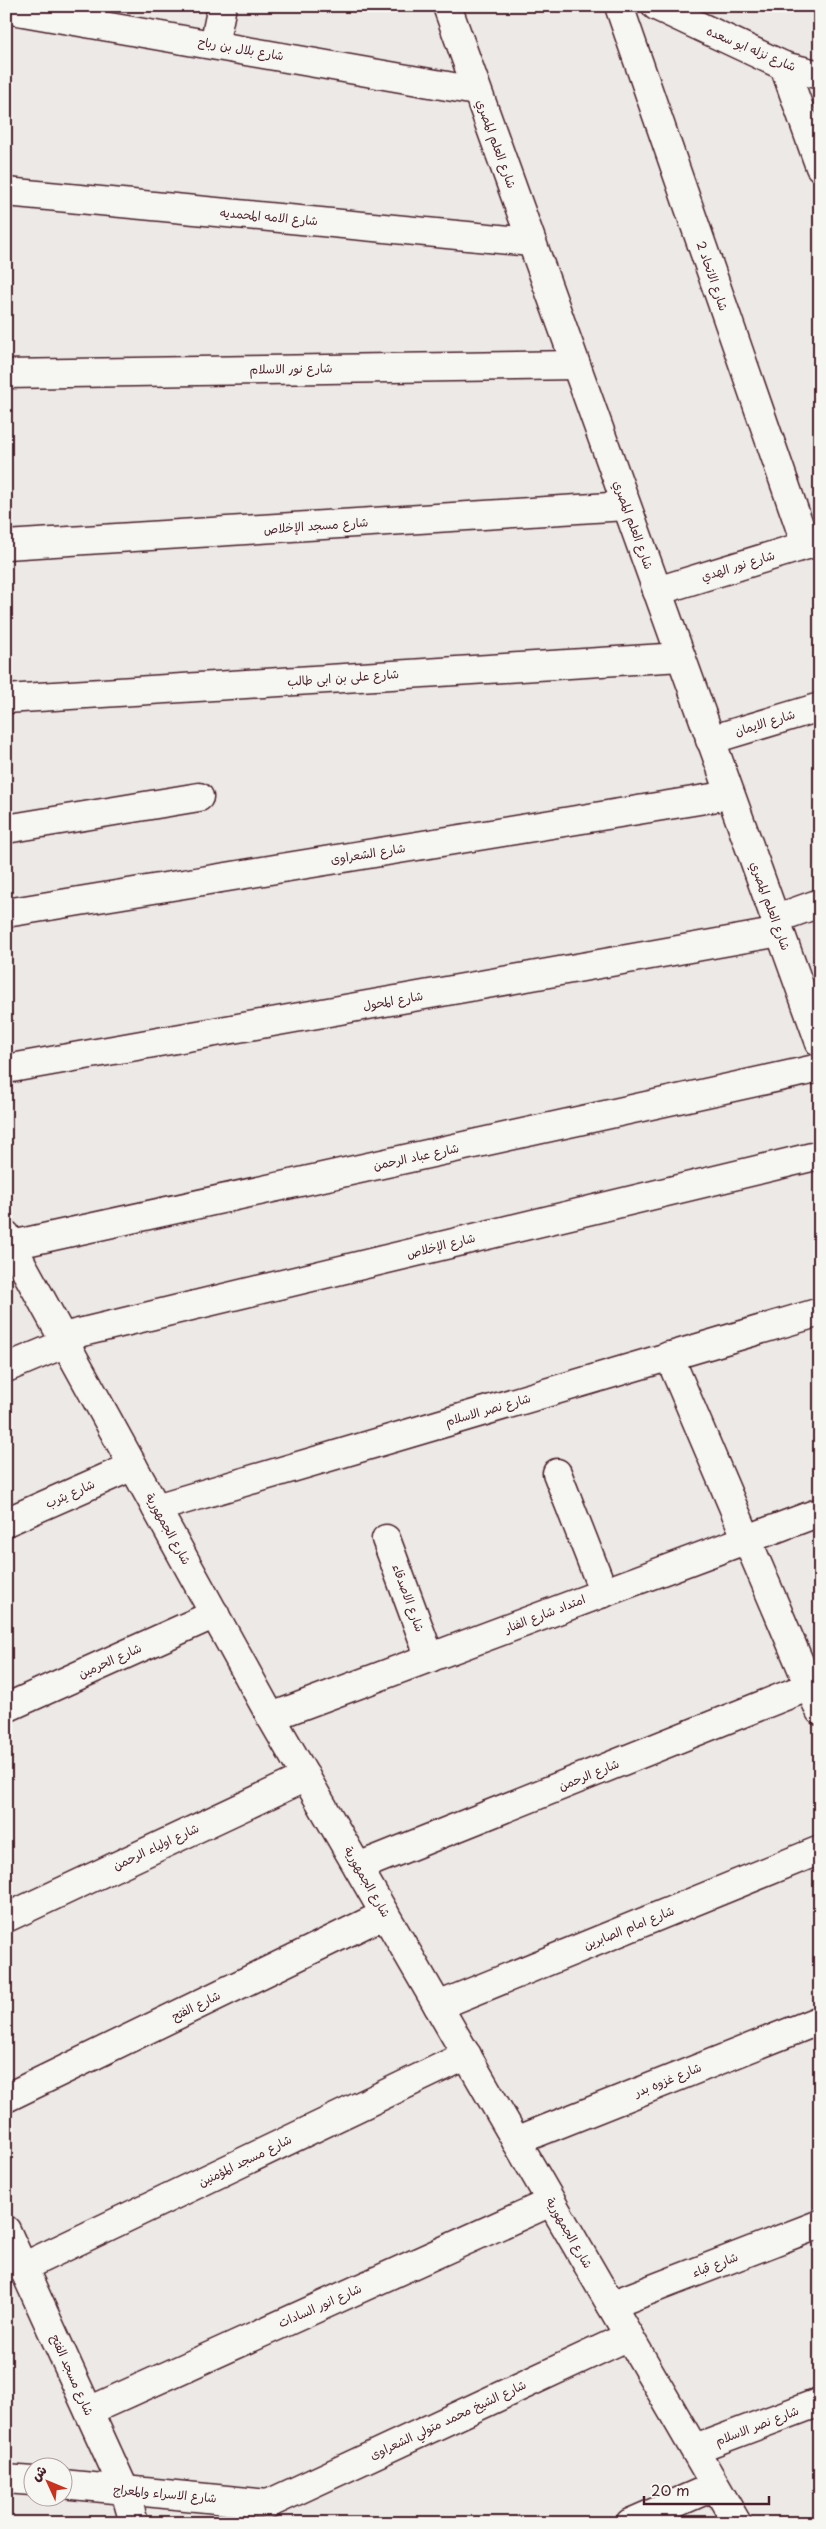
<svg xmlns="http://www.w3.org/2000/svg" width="826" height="2529" font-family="'Playpen Sans','Playpen Sans Arabic',sans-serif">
	<rect width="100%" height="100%" fill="#ece9e6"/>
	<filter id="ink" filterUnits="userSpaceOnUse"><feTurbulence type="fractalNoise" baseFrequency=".02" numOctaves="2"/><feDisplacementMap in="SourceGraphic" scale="10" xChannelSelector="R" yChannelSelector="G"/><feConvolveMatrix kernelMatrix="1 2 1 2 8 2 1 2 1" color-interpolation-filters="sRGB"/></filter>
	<g filter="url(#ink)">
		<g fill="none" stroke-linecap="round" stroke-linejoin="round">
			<g stroke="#4a1f2b" stroke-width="31">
				<g id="street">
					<polyline points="447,6 820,1043"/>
					<polyline points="619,6 806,545"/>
					<polyline points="656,6 784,66 820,75"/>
					<polyline points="6,9 476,91"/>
					<polyline points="214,45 222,6"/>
					<polyline points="784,66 820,167"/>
					<polyline points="6,192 531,242"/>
					<polyline points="6,374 575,365"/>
					<polyline points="6,545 626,506"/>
					<polyline points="657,591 820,541"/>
					<polyline points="6,699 681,657"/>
					<polyline points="710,740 820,707"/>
					<polyline points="6,829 199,797"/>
					<polyline points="6,913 730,795"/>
					<polyline points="775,919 820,903"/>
					<polyline points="6,1069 780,932"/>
					<polyline points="6,1235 271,1717 737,2523"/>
					<polyline points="12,1245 820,1068"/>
					<polyline points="62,1337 820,1155"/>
					<polyline points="669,1356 820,1711"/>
					<polyline points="6,1368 66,1343"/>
					<polyline points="557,1473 604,1593"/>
					<polyline points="156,1508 820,1312"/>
					<polyline points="6,1522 133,1466"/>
					<polyline points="386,1539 430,1658"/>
					<polyline points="6,1708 215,1614"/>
					<polyline points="271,1717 820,1512"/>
					<polyline points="358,1867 820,1682"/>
					<polyline points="6,1918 306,1777"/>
					<polyline points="438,2006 820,1850"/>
					<polyline points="6,2098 385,1914"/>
					<polyline points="516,2141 820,2020"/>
					<polyline points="6,2230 125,2491 134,2523"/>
					<polyline points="23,2267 467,2055"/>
					<polyline points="611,2305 820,2224"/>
					<polyline points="89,2411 551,2202"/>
					<polyline points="695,2449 820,2402"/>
					<polyline points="6,2479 32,2481"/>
					<polyline points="62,2484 268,2504"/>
					<polyline points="268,2504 629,2336"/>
					<polyline points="630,2523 715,2486"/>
				</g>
			</g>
			<use href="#street" stroke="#f6f6f2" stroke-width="28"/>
		</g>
	</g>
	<g text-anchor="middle" stroke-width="5" stroke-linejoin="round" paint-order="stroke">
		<g font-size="12" fill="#4a1f2b" stroke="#f6f6f2">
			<text transform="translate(241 49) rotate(10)" y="4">شارع بلال بن رباح</text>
			<text transform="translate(751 49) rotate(23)" y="4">شارع نزله ابو سعده</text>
			<text transform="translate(496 144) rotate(70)" y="4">شارع العلم المصري</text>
			<text transform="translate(269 217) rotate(5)" y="4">شارع الامه المحمديه</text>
			<text transform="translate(712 276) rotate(71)" y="4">شارع الاتحاد 2</text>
			<text transform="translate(291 369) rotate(-1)" y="4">شارع نور الاسلام</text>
			<text transform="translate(633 525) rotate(70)" y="4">شارع العلم المصري</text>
			<text transform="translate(316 526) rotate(-4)" y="4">شارع مسجد الإخلاص</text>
			<text transform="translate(738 566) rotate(-17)" y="4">شارع نور الهدي</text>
			<text transform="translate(343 678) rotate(-4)" y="4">شارع على بن ابى طالب</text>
			<text transform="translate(765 723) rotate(-17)" y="4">شارع الايمان</text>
			<text transform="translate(368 854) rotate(-9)" y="4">شارع الشعراوى</text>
			<text transform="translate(770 906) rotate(70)" y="4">شارع العلم المصري</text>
			<text transform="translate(393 1001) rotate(-10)" y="4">شارع المحول</text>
			<text transform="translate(416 1157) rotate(-12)" y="4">شارع عباد الرحمن</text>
			<text transform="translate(441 1246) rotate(-14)" y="4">شارع الإخلاص</text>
			<text transform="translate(488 1410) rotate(-16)" y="4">شارع نصر الاسلام</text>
			<text transform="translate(70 1494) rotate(-24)" y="4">شارع يثرب</text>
			<text transform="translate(168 1529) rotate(61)" y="4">شارع الجمهورية</text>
			<text transform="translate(408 1598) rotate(70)" y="4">شارع الاصدقاء</text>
			<text transform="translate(545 1614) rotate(-21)" y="4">امتداد شارع الفنار</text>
			<text transform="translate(110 1661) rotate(-24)" y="4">شارع الحرمين</text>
			<text transform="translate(589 1775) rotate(-22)" y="4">شارع الرحمن</text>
			<text transform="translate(156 1847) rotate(-25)" y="4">شارع اولياء الرحمن</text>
			<text transform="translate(367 1882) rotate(60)" y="4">شارع الجمهورية</text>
			<text transform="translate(629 1928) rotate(-22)" y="4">شارع امام الصابرين</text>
			<text transform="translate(196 2006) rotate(-26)" y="4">شارع الفتح</text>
			<text transform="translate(668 2080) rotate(-22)" y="4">شارع غزوه بدر</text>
			<text transform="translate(245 2161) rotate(-26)" y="4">شارع مسجد المؤمنين</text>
			<text transform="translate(569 2233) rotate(60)" y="4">شارع الجمهورية</text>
			<text transform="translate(715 2265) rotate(-21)" y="4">شارع قباء</text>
			<text transform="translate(320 2306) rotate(-24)" y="4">شارع انور السادات</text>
			<text transform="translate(72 2375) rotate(66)" y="4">شارع مسجد الفتح</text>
			<text transform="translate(448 2420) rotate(-25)" y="4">شارع الشيخ محمد متولي الشعراوى</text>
			<text transform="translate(757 2426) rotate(-21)" y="4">شارع نصر الاسلام</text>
			<text transform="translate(165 2494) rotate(5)" y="4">شارع الاسراء والمعراج</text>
		</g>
	</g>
	<rect width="826" height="2529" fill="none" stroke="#f6f6f2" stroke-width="25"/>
	<rect x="12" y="12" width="801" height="2504" fill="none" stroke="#4a1f2b" stroke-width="2" filter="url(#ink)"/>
	<g transform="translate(48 2482) rotate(314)"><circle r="24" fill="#f6f6f2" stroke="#b1a0a2"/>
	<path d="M0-4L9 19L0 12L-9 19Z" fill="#c8321e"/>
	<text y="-8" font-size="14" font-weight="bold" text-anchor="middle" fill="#4a1f2b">ش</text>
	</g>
	<path d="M644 2496v8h125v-8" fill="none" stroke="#4a1f2b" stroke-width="2.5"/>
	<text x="651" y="2496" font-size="15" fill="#4a1f2b" stroke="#f6f6f2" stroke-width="4" paint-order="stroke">20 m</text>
</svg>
